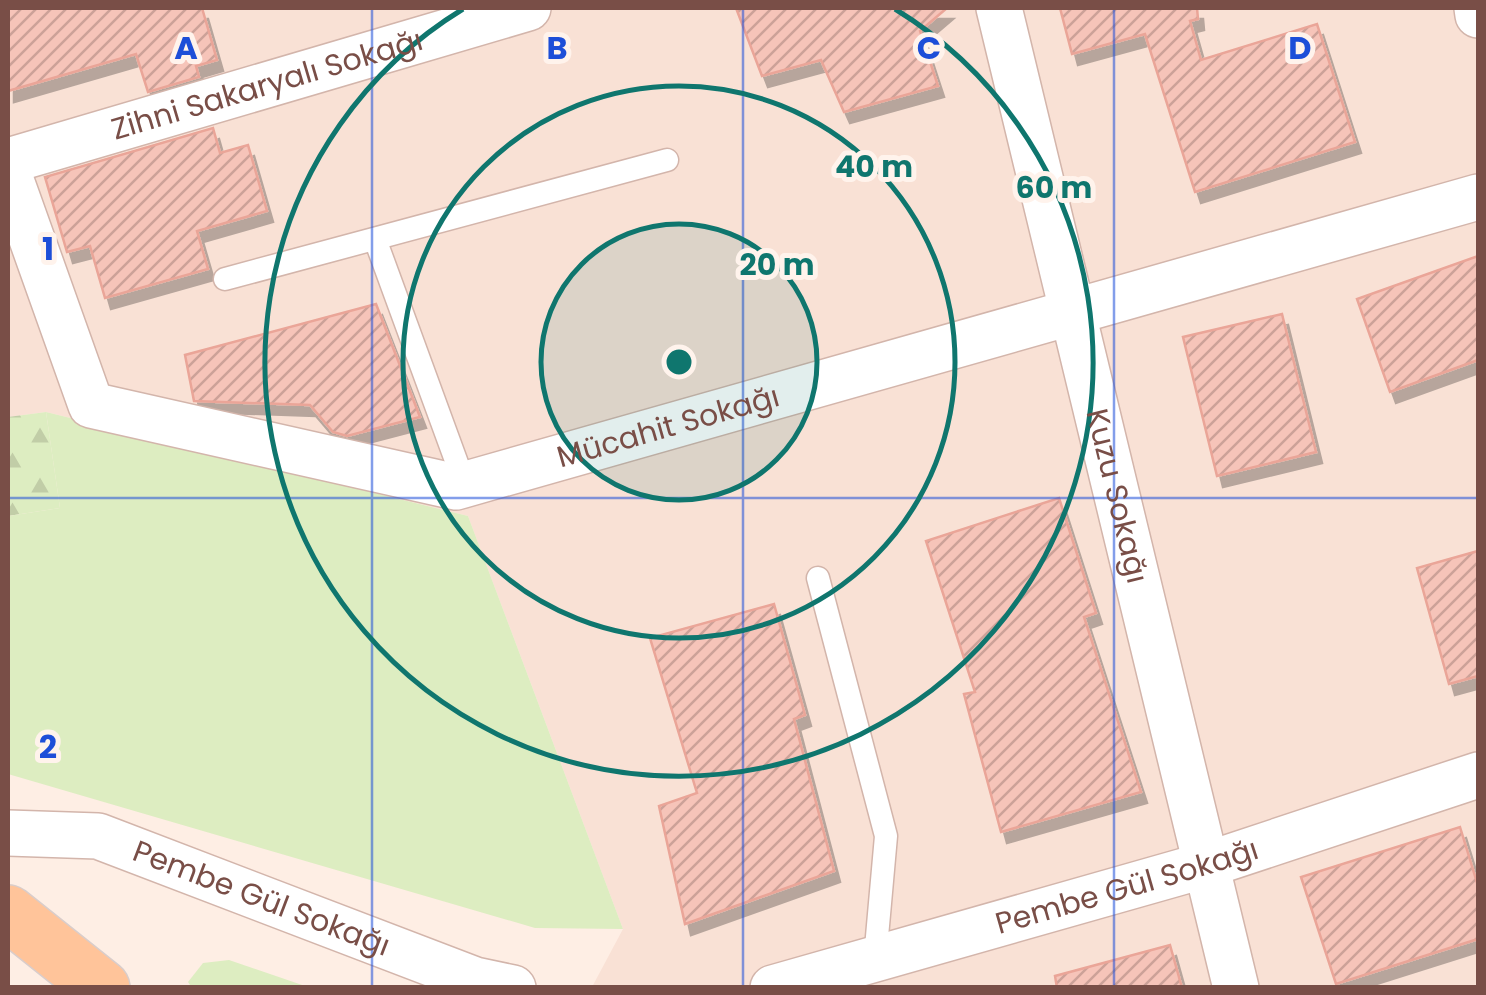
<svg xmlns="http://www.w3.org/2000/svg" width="1486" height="995" font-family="Poppins,sans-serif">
	<defs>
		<pattern id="forest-firs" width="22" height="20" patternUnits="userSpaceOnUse" patternTransform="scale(2.5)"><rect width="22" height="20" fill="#ddedc1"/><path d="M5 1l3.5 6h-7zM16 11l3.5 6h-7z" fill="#c1cda7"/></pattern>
		<pattern id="building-hatch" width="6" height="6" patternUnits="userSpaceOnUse" patternTransform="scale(2.5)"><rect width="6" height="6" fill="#f6c4b9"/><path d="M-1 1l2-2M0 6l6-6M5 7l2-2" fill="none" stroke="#cca198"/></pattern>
		<filter id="shadow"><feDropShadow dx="6" dy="11" stdDeviation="0" flood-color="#0004"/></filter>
	</defs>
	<rect width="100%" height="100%" fill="#feeee4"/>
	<polygon fill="#f9e1d5" points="8,8 1478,8 1478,987 592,987 623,929 468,516 46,412 8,417"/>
	<polygon fill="url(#forest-firs)" points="46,412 60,508 8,516 8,417"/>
	<g fill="#ddedc1">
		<polygon points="46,412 468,516 623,929 535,928 8,774 8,516 60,508"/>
		<polygon points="229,960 308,987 192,988 188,982 203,963"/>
	</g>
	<g fill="url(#building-hatch)" stroke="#eaa598" stroke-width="2.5" filter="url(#shadow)">
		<polygon points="8,8 202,8 217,60 196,66 199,77 148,92 136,54 8,91"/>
		<polygon points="736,8 947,8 920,31 938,86 844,112 821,60 762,76"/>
		<polygon points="1060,8 1197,8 1198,19 1190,21 1201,60 1317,24 1355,142 1195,192 1145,34 1072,54"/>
		<polygon points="213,128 220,153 248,145 267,211 197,231 208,269 105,298 90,246 67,252 45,177"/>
		<polygon points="1478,256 1478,360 1390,392 1357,299"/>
		<polygon points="376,304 420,417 347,436 333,432 310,405 194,401 185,355"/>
		<polygon points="1282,314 1316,452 1217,476 1183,337"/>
		<polygon points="1059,498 1096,613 1084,617 1141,792 1001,832 964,694 975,692 926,541"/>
		<polygon points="1478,551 1478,676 1449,684 1417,568"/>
		<polygon points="774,604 805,715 794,719 834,871 685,924 659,806 697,793 650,638"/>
		<polygon points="1460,827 1478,886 1478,939 1336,984 1301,877"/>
		<polygon points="1170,945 1182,988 1057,988 1055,976"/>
	</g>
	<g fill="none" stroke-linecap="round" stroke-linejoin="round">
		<g stroke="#d3b5ab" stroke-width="25">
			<g id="service">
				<polyline points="375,239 465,485"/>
				<polyline points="225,279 667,160"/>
				<polyline points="818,578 886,836 875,959"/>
			</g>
		</g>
		<g stroke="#d3b5ab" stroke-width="48">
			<g id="minor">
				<path id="s1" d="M999,8L1236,988"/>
				<polyline points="1477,8 1478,15"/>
				<path id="s2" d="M8,161L528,8"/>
				<path id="s3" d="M8,172L91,405L456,487L1478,197"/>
				<path id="s4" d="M8,833L98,836L475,980L513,988"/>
				<path id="s5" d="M773,988L1209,864L1478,775"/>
			</g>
		</g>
		<g stroke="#d9cdcb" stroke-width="58">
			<polyline id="primary" points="8,913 102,988"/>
		</g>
		<use href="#service" stroke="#fff" stroke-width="22"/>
		<use href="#minor" stroke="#fff" stroke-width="45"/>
		<use href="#primary" stroke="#ffc49a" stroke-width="55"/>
	</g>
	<path fill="none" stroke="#1d4ed8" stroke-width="2.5" stroke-opacity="0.55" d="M372,8V988M743,8V988M1114,8V988M8,498H1478"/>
	<circle cx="679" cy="362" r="138" fill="#0f766e" fill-opacity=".12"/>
	<g fill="none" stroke="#0f766e" stroke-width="5">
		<circle cx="679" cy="362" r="138"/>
		<circle cx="679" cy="362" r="276"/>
		<path d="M895 9A414 414 0 1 1 463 9"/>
	</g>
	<g text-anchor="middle" stroke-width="10" stroke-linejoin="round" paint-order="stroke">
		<g font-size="30" fill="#794e47" stroke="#fff3ec">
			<text dy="10" stroke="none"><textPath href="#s2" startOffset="270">Zihni Sakaryalı Sokağı</textPath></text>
			<text dy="10" stroke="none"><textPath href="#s3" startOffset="842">Mücahit Sokağı</textPath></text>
			<text dy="10" stroke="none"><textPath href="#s1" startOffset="502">Kuzu Sokağı</textPath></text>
			<text dy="10" stroke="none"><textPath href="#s5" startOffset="368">Pembe Gül Sokağı</textPath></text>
			<text dy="10" stroke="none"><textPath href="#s4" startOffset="265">Pembe Gül Sokağı</textPath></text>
		</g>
	</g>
	<g font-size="32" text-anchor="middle" font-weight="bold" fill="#1d4ed8" stroke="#fff3ec" stroke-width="10" stroke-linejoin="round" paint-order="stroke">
		<text x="186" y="59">A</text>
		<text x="557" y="59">B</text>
		<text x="929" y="59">C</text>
		<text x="1300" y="59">D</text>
		<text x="48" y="260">1</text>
		<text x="48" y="758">2</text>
	</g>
	<circle cx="679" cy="362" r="15" fill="#0f766e" stroke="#fff3ec" stroke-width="5"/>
	<g font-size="30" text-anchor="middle" font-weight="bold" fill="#0f766e" stroke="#fff3ec" stroke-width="10" stroke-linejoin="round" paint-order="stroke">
		<text x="874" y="177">40 m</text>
		<text x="1054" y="198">60 m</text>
		<text x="777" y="275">20 m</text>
	</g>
	<rect width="1486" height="995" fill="none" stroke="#794e47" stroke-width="20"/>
</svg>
